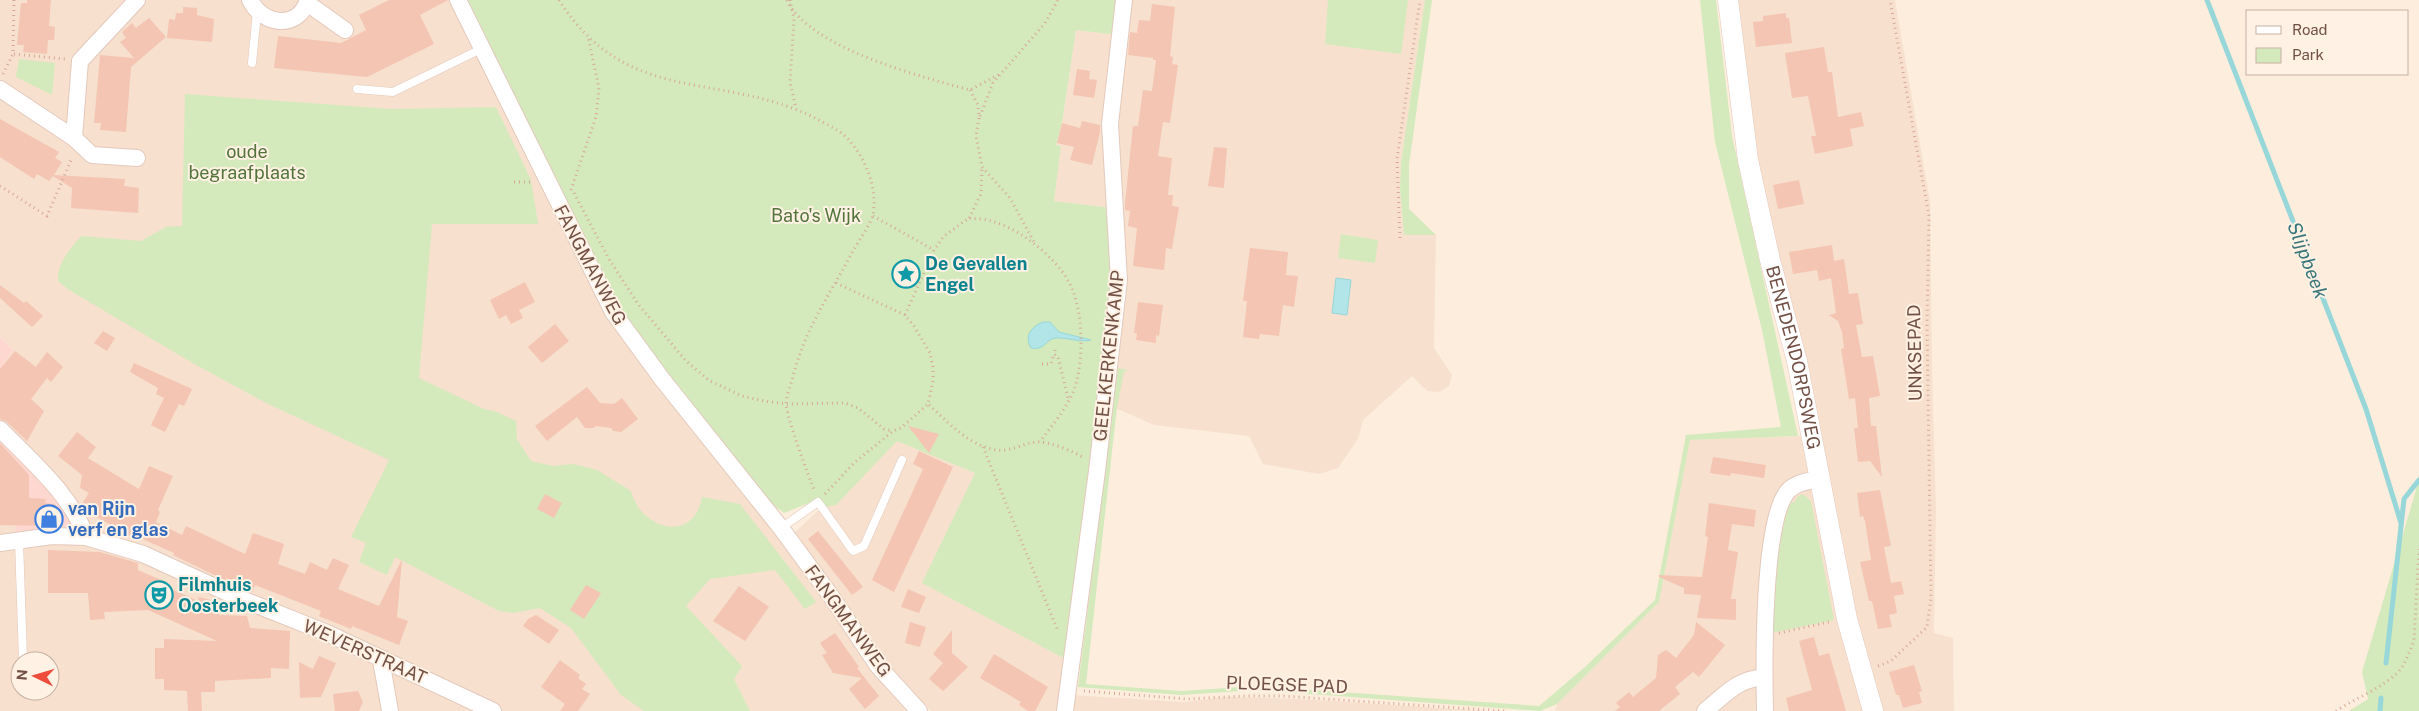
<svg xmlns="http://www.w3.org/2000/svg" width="2419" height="711" font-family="'Public Sans',sans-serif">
	<rect width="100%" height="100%" fill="#fdeddd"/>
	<g fill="#f7e0ce" fill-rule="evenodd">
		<path d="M0,0H451L582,266L804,570L887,689L907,711H0V497H16V531L71,499L0,420V372L2,364L13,350L0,337ZM20,661H50V691H20Z"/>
		<polygon points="1129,0 1425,0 1401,163 1400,188 1404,235 1436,235 1434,348 1452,375 1449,386 1439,392 1427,391 1412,376 1363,420 1358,439 1338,468 1319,474 1263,464 1249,436 1154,425 1109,405 1113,134"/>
		<polygon points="1734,0 1895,0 1930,202 1932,370 1936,509 1934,633 1953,638 1954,711 1881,711 1864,661 1760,178"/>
		<polygon points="1076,30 1117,35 1111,208 1054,201 1061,146 1056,145 1062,123"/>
		<polygon points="1803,436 1845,647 1864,711 1555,711 1557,704 1659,602 1690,440"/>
		<polygon points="897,440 975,473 923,583 1069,661 1062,711 931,711 896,678 793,534 821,508 836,504"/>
		<polygon points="1072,695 1183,702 1228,697 1297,699 1489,711 1070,711"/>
	</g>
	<g fill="#fed8d0">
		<polygon points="0,337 13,350 3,364 4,366 0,372"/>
		<polygon points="0,420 71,499 84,527 15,531 16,498 0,497"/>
	</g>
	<g fill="#d4eabc">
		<polygon points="466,0 1119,0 1117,35 1076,30 1062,123 1056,145 1061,146 1054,201 1111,208 1115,258 1069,661 922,583 975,473 897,441 836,505 821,508 809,503 784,513 767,500 627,323"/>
		<polygon points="1328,0 1408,0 1401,54 1325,44"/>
		<polygon points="1425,0 1432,0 1409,165 1409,209 1436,235 1404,235 1400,188 1401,163"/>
		<polygon points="1700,0 1716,0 1732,136 1798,436 1690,440 1659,602 1557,704 1540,711 1256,690 1182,695 1078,687 1118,368 1128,370 1124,372 1117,407 1086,684 1181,691 1256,686 1539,706 1586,666 1655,600 1686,435 1781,427 1762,330 1715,142"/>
		<polygon points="19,59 55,63 52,95 16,77"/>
		<path d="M185,94L391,109L496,107L531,180L538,224H432L419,378L484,409L497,412L516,421L517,439L531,461L553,466L574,464L597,470L631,491C640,529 694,545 702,497L740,504L816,602L805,609L775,570L710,579L686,606L742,666L734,679L750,711H644L621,695L571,628L540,608L513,613L499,611L395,557L387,575L359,562L366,543L351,537L389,460L268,404L196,365L69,290L58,281C57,263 70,249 81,236L141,241L166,227L182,226Z"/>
		<polygon points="1341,234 1378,240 1375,263 1338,258"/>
		<polygon points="2419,480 2419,711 2349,711 2368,699 2362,672"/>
		<path d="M1803,494L1811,501L1834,620L1771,633C1774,588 1777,545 1790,501L1794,503L1798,496Z"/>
	</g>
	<g fill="#b1e5e7" stroke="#97d7d9">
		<polygon points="1336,278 1351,280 1347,315 1332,313"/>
		<path d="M1043,322H1050L1059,332L1091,340C1081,343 1067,337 1055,338C1045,340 1044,351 1031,348C1024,336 1031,327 1043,322Z"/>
	</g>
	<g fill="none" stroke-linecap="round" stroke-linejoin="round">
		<g stroke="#97d7d9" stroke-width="5">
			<polyline points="2207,0 2366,409 2401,523"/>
			<polyline points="2386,663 2404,499 2419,480"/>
			<polyline points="2380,711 2381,698"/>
		</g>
	</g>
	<g fill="#f4c5b3">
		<polygon points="27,0 51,0 49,26 55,27 54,40 48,40 47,54 23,52 24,45 17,45 21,3 27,3"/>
		<polygon points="389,0 448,0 420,15 434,44 367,77 274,68 278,36 341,43 366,30 359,15"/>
		<polygon points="1152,4 1175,7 1170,56 1173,57 1172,64 1178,65 1170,123 1163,122 1158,156 1172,158 1168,195 1173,195 1172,206 1179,207 1172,249 1166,248 1164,270 1133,266 1137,228 1128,226 1130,211 1125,210 1125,203 1133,126 1138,126 1143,90 1152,91 1156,60 1153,60 1153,58 1128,55 1130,32 1137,33 1139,20 1150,21"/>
		<polygon points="183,7 197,8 197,15 214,19 212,42 167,38 169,19 175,20 176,13 183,13"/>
		<polygon points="1786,13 1786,18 1789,18 1792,43 1756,47 1753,22 1763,21 1763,16"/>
		<polygon points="149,18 166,37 131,67 126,132 100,130 101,123 94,123 100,55 134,58 120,42 126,38 122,32 132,23 136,28"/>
		<polygon points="1824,47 1828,72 1832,72 1838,117 1861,112 1864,126 1850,129 1853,146 1815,154 1811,136 1816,136 1808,96 1792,98 1785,53"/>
		<polygon points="1077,69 1090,71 1089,79 1097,80 1094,98 1073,95"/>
		<polygon points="0,119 59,152 55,158 62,162 54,175 125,179 124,186 139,188 138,213 71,208 72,188 53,176 49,181 37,174 34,179 0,157"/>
		<polygon points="1082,121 1100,125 1100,132 1092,165 1070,160 1074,147 1057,143 1062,123 1080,128"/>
		<polygon points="1214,147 1227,148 1224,188 1208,186"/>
		<polygon points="1799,180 1804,204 1778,209 1773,185"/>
		<polygon points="1832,245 1834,261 1844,259 1849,294 1858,293 1863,324 1856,325 1862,357 1873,356 1880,396 1869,398 1871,426 1876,426 1882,477 1870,461 1858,462 1854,428 1858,428 1855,398 1849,399 1841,349 1844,348 1842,332 1838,321 1829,315 1836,313 1831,278 1819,281 1817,270 1793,274 1789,252"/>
		<polygon points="1250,248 1288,252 1286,275 1298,276 1294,307 1283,305 1279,336 1260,334 1259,339 1243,337 1247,301 1243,301"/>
		<polygon points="525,282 535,302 519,310 523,318 511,324 506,315 499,319 490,300"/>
		<polygon points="0,285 24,303 26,301 43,316 32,327 0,298"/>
		<polygon points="1138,302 1163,305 1159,336 1156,335 1156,343 1136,340 1137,333 1134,333"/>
		<polygon points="555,324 569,341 542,363 528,347"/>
		<polygon points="103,331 115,338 107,351 94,343"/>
		<polygon points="15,351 36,367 47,352 63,367 51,382 47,378 31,399 44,411 27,441 7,422 0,419 0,369"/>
		<polygon points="134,363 192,389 184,406 179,404 165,432 151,425 164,398 156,394 158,388 130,372"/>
		<polygon points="587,387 600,403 614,404 622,398 638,419 621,432 613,431 611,428 596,426 593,428 585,428 577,417 547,441 535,426"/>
		<polygon points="908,426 939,434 929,453"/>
		<polygon points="77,432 96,447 88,458 139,489 149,466 173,476 158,510 160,512 156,522 182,535 186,526 245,554 253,533 284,544 278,564 305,574 310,562 327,570 333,558 349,565 338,589 379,606 402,559 397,617 408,621 399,645 352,626 351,629 319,616 321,611 255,585 252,592 243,589 173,555 174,553 138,537 138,540 84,510 81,505 89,493 80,488 82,475 58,456"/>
		<polygon points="0,443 29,475 29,498 46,499 45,503 54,504 62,513 62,521 56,526 0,525"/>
		<polygon points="919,451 953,467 894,592 872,580 923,469 913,464"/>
		<polygon points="1713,457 1766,465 1764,478 1731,473 1730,476 1710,473"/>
		<polygon points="1880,490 1891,546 1884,547 1891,583 1901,581 1904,594 1894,596 1897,613 1889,615 1892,627 1878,629 1872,601 1869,601 1860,562 1871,560 1865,521 1863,516 1860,517 1857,493"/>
		<polygon points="545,494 562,503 554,518 537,509"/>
		<polygon points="1709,503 1756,510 1754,527 1732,524 1728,550 1738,552 1731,599 1736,599 1736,620 1697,618 1701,595 1684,594 1684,588 1659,577 1659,575 1702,577 1708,537 1705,536"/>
		<polygon points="818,531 863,587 852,595 808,539"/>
		<polygon points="48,550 100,552 138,563 138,570 166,582 165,586 198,601 199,597 222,603 219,615 247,616 250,628 290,631 289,669 271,668 271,678 215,681 215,692 201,692 202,711 188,711 187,691 164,690 164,679 155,679 155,648 164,648 164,639 217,641 148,610 104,612 105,619 90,620 88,593 48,593"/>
		<polygon points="586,585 601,593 584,619 570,610"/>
		<polygon points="739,586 769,607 745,641 713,621"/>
		<polygon points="908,589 926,597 919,613 901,607"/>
		<polygon points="536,615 559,630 549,644 523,626 528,619"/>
		<polygon points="910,622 926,627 920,647 905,643"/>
		<polygon points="1696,622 1725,645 1699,677 1693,672 1675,687 1680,694 1659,711 1615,711 1620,707 1616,703 1629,692 1633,697 1656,678 1658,655 1666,650 1676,658 1694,635"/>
		<polygon points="952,630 952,653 968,667 943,691 929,679 943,663 933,654"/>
		<polygon points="835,633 859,667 857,668 879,696 865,709 849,689 862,678 833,673 822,655 827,653 820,643"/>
		<polygon points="1814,637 1819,656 1829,653 1846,711 1789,711 1786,698 1812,690 1799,641"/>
		<polygon points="994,654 1048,687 1035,711 1028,711 1019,705 1021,702 980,678"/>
		<polygon points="319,656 336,663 321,697 300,698 299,662 313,669"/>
		<polygon points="560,660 580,675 578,678 586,684 582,689 590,694 578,711 560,711 565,704 541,687"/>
		<polygon points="1914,665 1922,691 1919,692 1922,703 1903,708 1899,695 1896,695 1889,672"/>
		<polygon points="358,691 363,702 359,711 335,711 333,694"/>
	</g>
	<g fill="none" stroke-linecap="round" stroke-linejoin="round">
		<g stroke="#e3c9bc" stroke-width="9">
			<g id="service">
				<polyline points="252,63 257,12"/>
				<polyline points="357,89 393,92 481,49"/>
				<polyline points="781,528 818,502 853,551 864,546 902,460"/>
				<polyline points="19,541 23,659"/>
			</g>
		</g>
		<g stroke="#e3c9bc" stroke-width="18">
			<g id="minor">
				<path d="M250,0C263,26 298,30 308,0"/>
				<polyline points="458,0 613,312 662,379 781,528 831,596 878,666 919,711"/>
				<polyline points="307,3 345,30"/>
				<polyline points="0,89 74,138 92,155 137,158"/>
				<polyline points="74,138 80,61 137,0"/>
				<path d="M0,429C31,461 71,494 86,537"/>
				<polyline points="0,543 52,536 86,537 143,554 239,598 327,633 493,711"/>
				<polyline points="381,660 390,711"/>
				<polyline points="1065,711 1097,471 1119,280 1110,124 1124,0"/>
				<path d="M1705,711C1724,696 1739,677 1764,678"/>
				<path d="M1765,711C1764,669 1762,521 1788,491C1796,482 1809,481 1820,479"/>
			</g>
		</g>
		<g stroke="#e3c9bc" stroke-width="21">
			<g id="tertiary">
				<path id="s1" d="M1728,0L1748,160L1770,260L1797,361L1847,619L1873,711"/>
			</g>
		</g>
		<g stroke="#d8a897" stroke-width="3" stroke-dasharray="1 4" stroke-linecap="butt">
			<polyline points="14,0 13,54 65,59"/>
			<path d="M559,0C628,108 719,70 815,118C826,124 838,129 847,138C865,157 878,188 873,214C870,226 859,240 853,251C829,296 804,330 792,380C790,387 787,395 786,402C785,414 809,477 815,492"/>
			<path d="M787,0C809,48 922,77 970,90L1000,74"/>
			<polyline points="790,0 794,19 790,82 796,108"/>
			<polyline points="3,74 13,54"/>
			<polyline points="970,90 978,105 979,118 976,136 982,167 1010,198 1034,242"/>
			<polyline points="980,116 993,83 1045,23 1058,0"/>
			<polyline points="514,182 530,182"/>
			<polyline points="0,186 47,216 72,158"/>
			<polyline points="571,190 596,117 599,88 588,37"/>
			<polyline points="574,193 609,259 638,304 686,361 710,381 742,396 764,401 786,404 845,403 858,408 884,429 893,431"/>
			<polyline points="873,216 934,250"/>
			<polyline points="969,218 981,194 982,167"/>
			<polyline points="1400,238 1397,159 1420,0"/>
			<path d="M836,283L905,315L914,326L930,353L933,367V381L928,404C947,421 965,442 991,449C1010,454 1023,442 1040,442C1050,442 1075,452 1084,458"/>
			<path d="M905,315L934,250L944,236L969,218C977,219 987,219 995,222C1024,231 1065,264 1074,294C1083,321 1083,356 1076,384C1070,405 1052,425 1040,442"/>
			<polyline points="1055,350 1054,354 1058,357 1068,398"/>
			<polyline points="1042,364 1051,364 1054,354"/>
			<polyline points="983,447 1058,631"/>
			<polyline points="825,494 854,463 893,431 901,428 928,404"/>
			<polyline points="1779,633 1829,622"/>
			<polyline points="1878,666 1891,661 1927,627 1931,598 1927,326 1929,216 1890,0"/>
			<polyline points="1084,691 1187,699 1246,696 1282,696 1505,711"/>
			<path d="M2336,711C2355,698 2390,685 2402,667C2407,659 2410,650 2414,641L2419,549"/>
		</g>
		<use href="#service" stroke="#fff" stroke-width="8"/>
		<use href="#minor" stroke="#fff" stroke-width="16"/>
		<use href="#tertiary" stroke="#fff" stroke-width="20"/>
	</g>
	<defs>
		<g id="sight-ring" transform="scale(1.4375)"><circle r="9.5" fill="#fff1e4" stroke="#0f9aa8" stroke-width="1.5"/><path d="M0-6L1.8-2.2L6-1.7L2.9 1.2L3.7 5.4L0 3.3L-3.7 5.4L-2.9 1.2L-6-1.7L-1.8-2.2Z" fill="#0f9aa8"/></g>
		<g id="shop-ring" transform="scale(1.4375)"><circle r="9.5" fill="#fff1e4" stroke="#3f7fe0" stroke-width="1.5"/><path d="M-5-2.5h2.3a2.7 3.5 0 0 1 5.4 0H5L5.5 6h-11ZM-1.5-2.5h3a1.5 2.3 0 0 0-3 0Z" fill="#3f7fe0"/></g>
		<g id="theatre-ring" transform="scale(1.4375)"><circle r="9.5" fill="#fff1e4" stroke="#0f9aa8" stroke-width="1.5"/><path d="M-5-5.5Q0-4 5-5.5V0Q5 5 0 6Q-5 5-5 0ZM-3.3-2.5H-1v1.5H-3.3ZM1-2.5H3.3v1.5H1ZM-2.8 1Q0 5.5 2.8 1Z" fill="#0f9aa8"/></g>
	</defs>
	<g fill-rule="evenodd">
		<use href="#sight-ring" x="906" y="274"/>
		<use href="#shop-ring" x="49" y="519"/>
		<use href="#theatre-ring" x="159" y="595"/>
	</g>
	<g text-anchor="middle" stroke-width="4" stroke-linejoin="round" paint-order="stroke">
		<g font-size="18" fill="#52743b" stroke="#fff1e4">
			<text x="247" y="158">oude<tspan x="247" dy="21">begraafplaats</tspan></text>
			<text x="816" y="222">Bato's Wijk</text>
		</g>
		<g font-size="18" font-weight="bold" fill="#0d838f" stroke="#fff1e4" text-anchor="start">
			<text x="925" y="270">De Gevallen<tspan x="925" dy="21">Engel</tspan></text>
			<text x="178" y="591">Filmhuis<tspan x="178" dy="21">Oosterbeek</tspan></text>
		</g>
		<g font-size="18" fill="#735045" stroke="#fff1e4">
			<text transform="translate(590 265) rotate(62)" y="6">FANGMANWEG</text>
			<text transform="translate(1915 353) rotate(-91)" y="6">UNKSEPAD</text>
			<text transform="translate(1109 356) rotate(-84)" y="6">GEELKERKENKAMP</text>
			<text dy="6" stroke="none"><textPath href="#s1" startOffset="364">BENEDENDORPSWEG</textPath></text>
			<text transform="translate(848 621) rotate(54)" y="6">FANGMANWEG</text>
			<text transform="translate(365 652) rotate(24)" y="6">WEVERSTRAAT</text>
			<text transform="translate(1287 685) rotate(2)" y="6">PLOEGSE PAD</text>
		</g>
		<g font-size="18" font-weight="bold" fill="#366cbe" stroke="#fff1e4" text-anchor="start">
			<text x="68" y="515">van Rijn<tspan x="68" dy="21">verf en glas</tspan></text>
		</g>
		<g font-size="19" font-style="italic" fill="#39777a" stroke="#fff1e4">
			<text transform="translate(2308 260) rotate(69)" y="7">Slijpbeek</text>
		</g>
	</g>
	<rect x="2246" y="10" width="162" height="65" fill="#fff1e4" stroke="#c7b1a4"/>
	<rect x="2256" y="26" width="25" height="8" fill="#ffffff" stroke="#c7b1a4"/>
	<text x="2292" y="35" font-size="15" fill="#735045">Road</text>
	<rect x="2256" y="48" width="25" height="15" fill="#d4eabc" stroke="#c7b1a4"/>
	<text x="2292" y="60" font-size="15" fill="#735045">Park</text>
	<g transform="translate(35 676) rotate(275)"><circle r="24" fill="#fff1e4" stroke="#c7b1a4"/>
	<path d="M0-4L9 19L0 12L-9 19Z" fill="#ee4d3b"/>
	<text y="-8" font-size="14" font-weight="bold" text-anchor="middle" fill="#735045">N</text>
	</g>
</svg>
